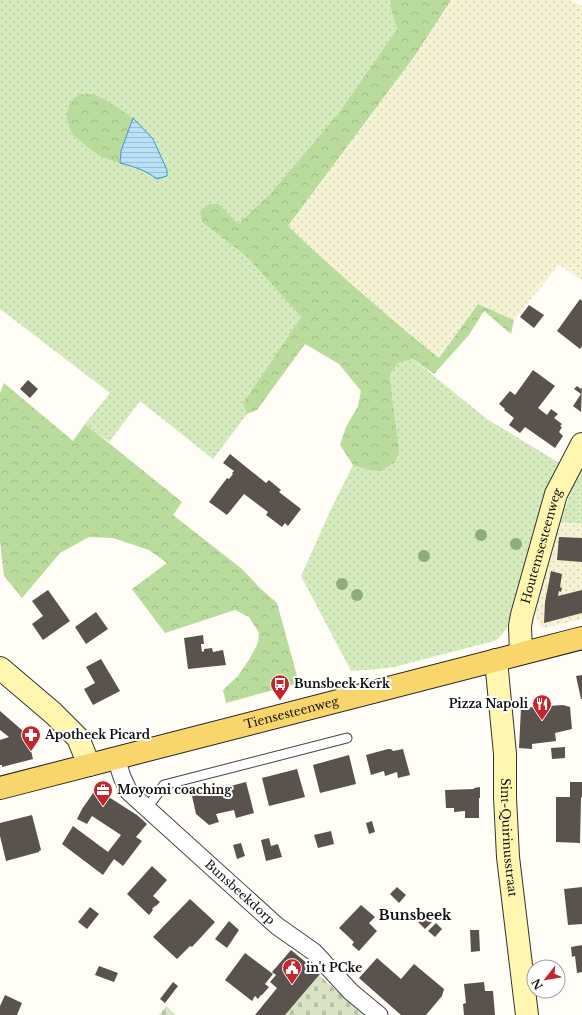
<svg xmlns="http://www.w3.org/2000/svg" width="582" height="1015" font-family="'Libre Baskerville',serif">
	<defs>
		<pattern id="farmland-dots" width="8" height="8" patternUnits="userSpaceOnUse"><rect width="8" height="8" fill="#f6f3d4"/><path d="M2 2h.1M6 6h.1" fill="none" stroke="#d2cfb5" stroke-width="1.8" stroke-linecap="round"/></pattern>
		<pattern id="grass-dots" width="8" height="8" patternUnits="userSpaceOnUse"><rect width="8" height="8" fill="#d5ebbd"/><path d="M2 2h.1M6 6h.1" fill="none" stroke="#b6c8a1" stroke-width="1.8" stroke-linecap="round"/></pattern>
		<pattern id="forest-crowns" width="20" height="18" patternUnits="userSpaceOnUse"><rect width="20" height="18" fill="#b9dc9c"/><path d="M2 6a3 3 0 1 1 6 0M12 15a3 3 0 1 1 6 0" fill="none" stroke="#9ebc85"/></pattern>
		<pattern id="cemetery-stones" width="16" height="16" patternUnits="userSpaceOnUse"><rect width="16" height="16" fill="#d9e3c4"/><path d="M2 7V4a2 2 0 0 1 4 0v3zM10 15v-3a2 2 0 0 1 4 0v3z" fill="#b9c2a7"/></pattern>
		<pattern id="water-rules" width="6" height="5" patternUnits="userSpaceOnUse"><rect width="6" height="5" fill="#b9e0f7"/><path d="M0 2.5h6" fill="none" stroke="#9ebfd3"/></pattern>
	</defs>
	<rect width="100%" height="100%" fill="#fffdf5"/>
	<g fill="url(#farmland-dots)">
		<polygon points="451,0 570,0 582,6 582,280 559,265 514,320 478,304 439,358 406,331 348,282 288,226 416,54"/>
		<polygon points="560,522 582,524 582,619 544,628 541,626 537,620 535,615 534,609 553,538"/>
	</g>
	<g fill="url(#grass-dots)" fill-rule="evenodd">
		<path d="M0,0H390L391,9L397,29L340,111L270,194L238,224L203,223L246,256L301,317L243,403L247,414L213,459L140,401L109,442L85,424L110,393L0,309ZM133,118L153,139L157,179L148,173L139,168L99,156Z"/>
		<polygon points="413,359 487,419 561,464 527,561 507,628 498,639 494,641 394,667 380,669 351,671 301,576 332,507 353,465 369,470 394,412 390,375 398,363"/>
		<polygon points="582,467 582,524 560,522 577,474"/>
	</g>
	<g fill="url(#forest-crowns)">
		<path d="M390,0H451L416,54L288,226C337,273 387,316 439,358L478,304L514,320L511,334L484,311L469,335L434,374L413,359L398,363L390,375L394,412L399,452L395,462L381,471L369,470L353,465L340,445L346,427L358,406L361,391L339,364L305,344L257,410L247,414L243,403L301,317L246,256L203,223L200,211L209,204H218L238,224L270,194L340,111L397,29L391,9Z"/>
		<polygon points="80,94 94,94 111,103 133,118 121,151 120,163 99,156 73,135 69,127 67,117 68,108 72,100"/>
		<polygon points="4,383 73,441 85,424 182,502 173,515 242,569 261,589 277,603 299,683 226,703 223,690 238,676 250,658 258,643 259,633 249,617 235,610 165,633 132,589 167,563 149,550 113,538 89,537 60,553 22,598 4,576 0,541 0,393"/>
	</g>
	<g fill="url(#cemetery-stones)">
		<polygon points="319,975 364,1015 285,1015"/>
		<polygon points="166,1006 175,1014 176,1015 159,1015"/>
	</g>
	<path fill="url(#water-rules)" stroke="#3f96cf" d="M133,118L153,139L167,170V176L157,179C145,170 135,167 120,163L121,151Z"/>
	<g fill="#5a524d">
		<polygon points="580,299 582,301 582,346 580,349 557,331"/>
		<polygon points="529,305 544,315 534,328 520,317"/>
		<polygon points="533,370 555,386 538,408 547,415 551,409 558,414 554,418 562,424 560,426 562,427 559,432 563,436 555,448 525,427 520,433 509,425 514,418 504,410 505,409 499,404 510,391 515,395"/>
		<polygon points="28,380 38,389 30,398 20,389"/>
		<polygon points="577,386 581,389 582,387 581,412 573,406 581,394 574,389"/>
		<polygon points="230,454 266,483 269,480 281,490 279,492 301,509 288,526 285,523 282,527 266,515 268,512 244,494 227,515 209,502 227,478 229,479 233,474 232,473 234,471 223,463"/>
		<polygon points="559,537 582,538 582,562 557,560"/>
		<polygon points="551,571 562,574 560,587 562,588 561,592 559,591 558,596 582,590 582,613 544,623 545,602"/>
		<polygon points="48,590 70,621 43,640 32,624 43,616 32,601"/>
		<polygon points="96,612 108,629 86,644 75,627"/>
		<polygon points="203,635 204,644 201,644 202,652 204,651 204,649 212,648 213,652 223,650 226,665 188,669 184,638"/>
		<polygon points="101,659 120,691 93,705 84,689 95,683 86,667"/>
		<polygon points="582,675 582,699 581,699 576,676"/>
		<polygon points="563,705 570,707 572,729 555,733 556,741 532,744 532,749 519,748 521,708"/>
		<polygon points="0,711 23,731 24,734 27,734 33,759 2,767 2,765 0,765 0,740 9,737 0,730"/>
		<polygon points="565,747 565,758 552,759 551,748"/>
		<polygon points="388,749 391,749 393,751 403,749 410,775 398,778 397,772 385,776 384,771 371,775 366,755"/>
		<polygon points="349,755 356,784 320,793 313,765"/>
		<polygon points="297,769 305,797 269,806 262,778"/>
		<polygon points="246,782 254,813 236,818 234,810 216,814 219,822 209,825 196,814 192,796"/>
		<polygon points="570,782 582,782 582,798 581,797 580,843 556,842 556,797 570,797"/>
		<polygon points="480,787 480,798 479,798 479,818 465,818 465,811 454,812 454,808 446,808 445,790 474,789 474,788"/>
		<polygon points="96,789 137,815 147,824 136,837 142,841 123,866 114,859 103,875 62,844 73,826 108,852 121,835 92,816 87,824 77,819 82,809"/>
		<polygon points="32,815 41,850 39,851 39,852 6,861 0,836 0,823"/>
		<polygon points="372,821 375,832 369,834 366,823"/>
		<polygon points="331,831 334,844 318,848 314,835"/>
		<polygon points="269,838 271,846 278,844 282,857 266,861 261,840"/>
		<polygon points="241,843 245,856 237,859 233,845"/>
		<polygon points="152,866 167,880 153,896 160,902 156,906 155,906 152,909 153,910 149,915 127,894"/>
		<polygon points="397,887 406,895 399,903 390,894"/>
		<polygon points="582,887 582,924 568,925 564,889"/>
		<polygon points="190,899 215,922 192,947 190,946 177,959 153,937"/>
		<polygon points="361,905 375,917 369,923 377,931 359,951 352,945 354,942 339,928"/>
		<polygon points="90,907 99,914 87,929 78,922"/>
		<polygon points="425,915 432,922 425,929 418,922"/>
		<polygon points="229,921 239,930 227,948 215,939"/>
		<polygon points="436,923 442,929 435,937 428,931"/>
		<polygon points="470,930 479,930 480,951 471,952"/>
		<polygon points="582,945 582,972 577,973 575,956 572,957 571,947"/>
		<polygon points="291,950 320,974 285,1015 255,1015 277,988 270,982 276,975 272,972"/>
		<polygon points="245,953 273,974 265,984 269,987 262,995 261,995 258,999 255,996 252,1001 225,980"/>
		<polygon points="377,958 401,979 414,964 444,989 442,996 426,1015 401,1015 359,978"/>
		<polygon points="99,966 118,973 114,982 95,975"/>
		<polygon points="173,982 178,986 165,1003 160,999"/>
		<polygon points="484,982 485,991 493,991 495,1015 464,1015 463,1004 466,1003 464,984"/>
		<polygon points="5,995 22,1003 17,1015 0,1015 0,1006"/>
	</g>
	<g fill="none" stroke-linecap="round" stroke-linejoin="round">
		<g stroke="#444" stroke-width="11">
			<polyline id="lane" points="147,808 164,785 347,738"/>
		</g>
		<g stroke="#444" stroke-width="19">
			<g id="street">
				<path id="s1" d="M116,758L122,777L129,792L277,926L314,952L351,992L379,1015"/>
			</g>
		</g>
		<g stroke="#333" stroke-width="24">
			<g id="secondary">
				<path id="s2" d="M521,653L520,626L522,615L556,494L582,444"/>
				<path id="s3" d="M496,660L505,754V797L508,857L527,1015"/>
				<polyline points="0,668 53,713 78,738 89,765"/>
			</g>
		</g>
		<g stroke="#222" stroke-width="24">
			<g id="primary">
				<path id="s4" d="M0,788L582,638"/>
			</g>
		</g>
		<use href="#lane" stroke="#fff" stroke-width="9"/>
		<use href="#street" stroke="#fff" stroke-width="17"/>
		<use href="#secondary" stroke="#fff6b0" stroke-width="22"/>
		<use href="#primary" stroke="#f9d66b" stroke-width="22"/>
	</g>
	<g fill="#8dad7f">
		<circle cx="481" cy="535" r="6"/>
		<circle cx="516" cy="544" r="6"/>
		<circle cx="424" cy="556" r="6"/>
		<circle cx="342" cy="584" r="6"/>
		<circle cx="357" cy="595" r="6"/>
	</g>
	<defs>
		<g id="bus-pin" transform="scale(1)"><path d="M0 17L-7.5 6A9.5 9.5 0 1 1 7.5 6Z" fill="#c4262e" stroke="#fff"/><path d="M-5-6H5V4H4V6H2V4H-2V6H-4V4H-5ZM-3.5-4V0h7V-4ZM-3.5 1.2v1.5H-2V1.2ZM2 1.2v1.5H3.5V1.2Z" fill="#fff"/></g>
		<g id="restaurant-pin" transform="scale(1)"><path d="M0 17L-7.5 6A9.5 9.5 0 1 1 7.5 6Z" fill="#c4262e" stroke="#fff"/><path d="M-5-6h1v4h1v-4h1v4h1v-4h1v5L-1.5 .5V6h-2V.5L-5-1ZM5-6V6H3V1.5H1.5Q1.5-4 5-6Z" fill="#fff"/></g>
		<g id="pharmacy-pin" transform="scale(1)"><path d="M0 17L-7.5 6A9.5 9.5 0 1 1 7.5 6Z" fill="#c4262e" stroke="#fff"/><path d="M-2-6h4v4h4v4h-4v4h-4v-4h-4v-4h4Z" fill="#fff"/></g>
		<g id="office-pin" transform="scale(1)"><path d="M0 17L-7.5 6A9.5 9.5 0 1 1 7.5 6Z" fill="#c4262e" stroke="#fff"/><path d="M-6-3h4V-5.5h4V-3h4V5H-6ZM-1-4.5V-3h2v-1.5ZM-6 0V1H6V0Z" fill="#fff"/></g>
		<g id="civic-pin" transform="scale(1)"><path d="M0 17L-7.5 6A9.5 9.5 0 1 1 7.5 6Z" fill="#c4262e" stroke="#fff"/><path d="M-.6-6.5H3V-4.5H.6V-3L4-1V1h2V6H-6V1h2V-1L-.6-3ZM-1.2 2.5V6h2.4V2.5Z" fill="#fff"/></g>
	</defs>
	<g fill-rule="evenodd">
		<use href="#bus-pin" x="280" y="684"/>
		<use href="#restaurant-pin" x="542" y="704"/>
		<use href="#pharmacy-pin" x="31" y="735"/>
		<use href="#office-pin" x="103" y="790"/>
		<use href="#civic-pin" x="292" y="968"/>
	</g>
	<g text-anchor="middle" stroke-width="4" stroke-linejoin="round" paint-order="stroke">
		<g font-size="12" fill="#111" stroke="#fff">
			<text dy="4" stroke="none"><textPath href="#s2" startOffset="110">Houtemsesteenweg</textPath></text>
			<text dy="4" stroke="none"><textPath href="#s4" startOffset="301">Tiensesteenweg</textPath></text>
			<text dy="4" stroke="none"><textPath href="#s3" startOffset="178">Sint-Quirinusstraat</textPath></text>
			<text dy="4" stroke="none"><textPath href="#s1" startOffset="186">Bunsbeekdorp</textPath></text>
		</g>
		<g font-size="12" font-weight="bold" fill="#111" stroke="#fff" text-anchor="start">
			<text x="294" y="688">Bunsbeek Kerk</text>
			<text x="528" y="708" text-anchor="end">Pizza Napoli</text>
			<text x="45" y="739">Apotheek Picard</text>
			<text x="117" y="794">Moyomi coaching</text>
			<text x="306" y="972">in't PCke</text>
		</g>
		<g font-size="14" font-weight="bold" fill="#111" stroke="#fff">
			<text x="415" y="920">Bunsbeek</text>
		</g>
	</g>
	<g transform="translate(546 979) rotate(239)"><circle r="19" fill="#ffffff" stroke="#a0a0a0"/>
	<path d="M0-3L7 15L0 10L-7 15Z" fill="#c4262e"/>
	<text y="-6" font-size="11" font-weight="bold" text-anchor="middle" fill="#111111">N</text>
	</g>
</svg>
